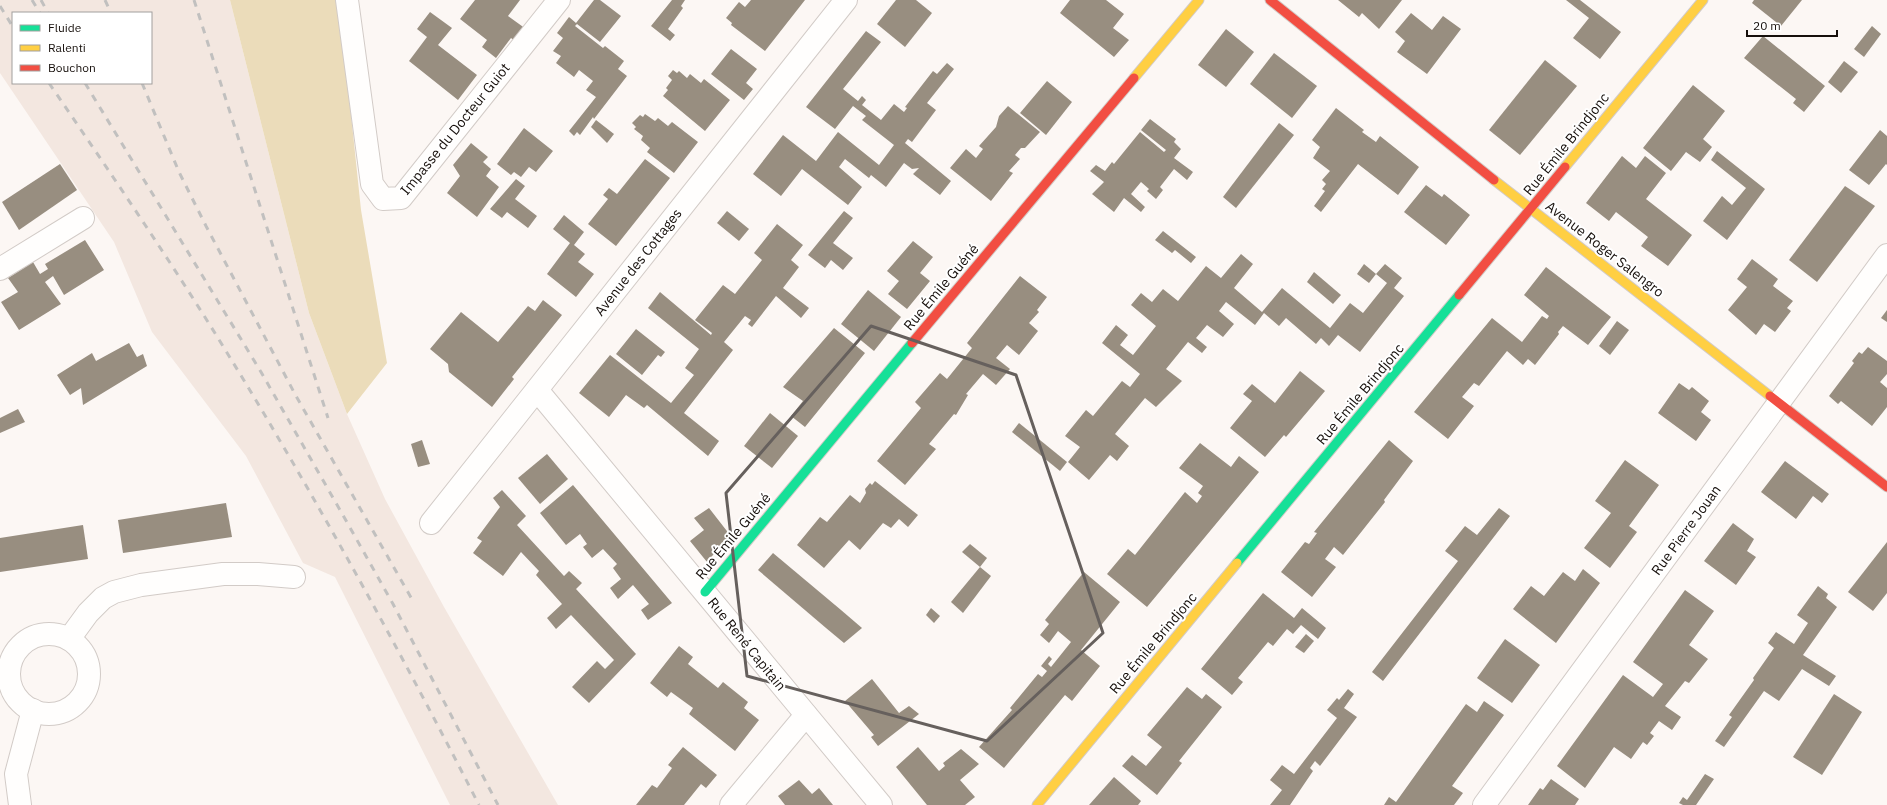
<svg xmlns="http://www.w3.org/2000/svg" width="1887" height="805" font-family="'IBM Plex Sans',sans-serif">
	<rect width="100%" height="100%" fill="#fcf7f4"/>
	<path fill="#f3e7e0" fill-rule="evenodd" d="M0,0H230L309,313L347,414L385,499L444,607L558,805H450L335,577L303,563L246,456L152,332L114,242L0,73ZM13,13H151V83H13Z"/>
	<polygon fill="#ebdcba" points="230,0 339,0 361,210 387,363 347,414 309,313"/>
	<g fill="#988e80">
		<polygon points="475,0 520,0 508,16 526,29 516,42 511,38 496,58 482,47 487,40 460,19"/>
		<polygon points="594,0 600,0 621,16 600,42 577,24 575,26 603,48 605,46 624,61 618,69 627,76 594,119 593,117 580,135 577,132 574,136 569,131 596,97 586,90 593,81 579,70 574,77 556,63 561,56 553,51 563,38 557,33 569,17 576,23"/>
		<polygon points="672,0 685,0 681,6 683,8 668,29 675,35 670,41 651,26"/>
		<polygon points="751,0 805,0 765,51 731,25 732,23 726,18 739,2 745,7"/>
		<polygon points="896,0 916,0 932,13 905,47 877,24"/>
		<polygon points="1070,0 1106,0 1124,14 1113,28 1129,40 1114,57 1060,13"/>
		<polygon points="1338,0 1402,0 1379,29 1362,13 1359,17"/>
		<polygon points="1566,0 1580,0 1621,32 1600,59 1573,38 1589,18"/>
		<polygon points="1754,0 1802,0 1781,26 1752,3"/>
		<polygon points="430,12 452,28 438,45 477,75 458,100 409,61 427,37 417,29"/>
		<polygon points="1411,13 1432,30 1443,16 1461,29 1427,74 1397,52 1405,41 1395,32"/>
		<polygon points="1872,26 1881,34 1864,57 1854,49"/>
		<polygon points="1226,29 1254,52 1226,87 1198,65"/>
		<polygon points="866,31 881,42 843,89 858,101 862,96 866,100 862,105 881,120 894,104 904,112 907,108 905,107 933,71 937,74 947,63 954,69 927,103 936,110 912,142 908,139 905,143 951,181 940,195 913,174 919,168 912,169 904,163 886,187 871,175 869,178 845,159 839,167 862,187 848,205 802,169 781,196 753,174 783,135 816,161 838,132 879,165 894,145 862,120 866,116 853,106 835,129 806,107"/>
		<polygon points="1763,36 1825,86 1804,112 1793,103 1796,99 1744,58"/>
		<polygon points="731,49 757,69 746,83 753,89 744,100 711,74"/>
		<polygon points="1274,53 1317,86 1292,118 1250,84"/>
		<polygon points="1545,60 1577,86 1520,155 1489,130"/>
		<polygon points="1844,61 1858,72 1841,93 1828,82"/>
		<polygon points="673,70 677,73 679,71 687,78 690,74 701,83 704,79 730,100 705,131 663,96 668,90 666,88 672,80 668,76"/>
		<polygon points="1047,81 1072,102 1046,135 1020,113"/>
		<polygon points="1693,85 1725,111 1703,139 1712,147 1700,162 1686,152 1671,171 1643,148"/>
		<polygon points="1008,106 1040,132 1025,148 1021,148 1015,155 1020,159 1009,171 1013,173 991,201 950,168 966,149 976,158 983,149 979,146 996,127 999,116"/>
		<polygon points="1336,108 1364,130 1362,132 1376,142 1380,136 1419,167 1398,195 1358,164 1321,212 1314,206 1325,191 1322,189 1326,184 1322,180 1330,171 1313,158 1320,147 1312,140"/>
		<polygon points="645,114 655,121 658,118 668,126 672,122 698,142 674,173 647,152 650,148 641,140 643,136 634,129 636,127 632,123 640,115 643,117"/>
		<polygon points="1150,119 1176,139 1174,142 1181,149 1174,158 1193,172 1187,180 1174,169 1160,187 1163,190 1156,199 1147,191 1149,189 1141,182 1131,194 1145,207 1141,212 1124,198 1114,212 1092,194 1104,182 1090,171 1096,165 1105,171 1112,162 1114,164 1140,132 1164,152 1166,150 1141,130"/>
		<polygon points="596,120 614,134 607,143 591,127"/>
		<polygon points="1279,123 1294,135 1236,208 1223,197"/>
		<polygon points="524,128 553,151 536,172 529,167 521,177 514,172 511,175 497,164"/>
		<polygon points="1880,130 1887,136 1887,165 1886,164 1869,185 1849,170"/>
		<polygon points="471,143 488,157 483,162 491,169 486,176 499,187 477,217 447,193 460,176 453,165"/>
		<polygon points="1717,151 1765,189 1727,240 1703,221 1722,196 1732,205 1746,188 1711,160"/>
		<polygon points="1622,156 1636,168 1645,156 1666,173 1646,199 1692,235 1668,266 1641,246 1648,237 1616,212 1609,221 1586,203"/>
		<polygon points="645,159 670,178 616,246 588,224 608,199 603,195 609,188 617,194"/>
		<polygon points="60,164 77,190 19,230 2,202"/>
		<polygon points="516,179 525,186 515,199 537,216 528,228 507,212 502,218 490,209"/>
		<polygon points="1426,185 1442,197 1444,194 1470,215 1446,245 1404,212"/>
		<polygon points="1845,186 1875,206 1817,282 1789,260"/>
		<polygon points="727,211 749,229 739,241 717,223"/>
		<polygon points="844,211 853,218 833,243 853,258 843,270 831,260 825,268 808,255"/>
		<polygon points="564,215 584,232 574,245 585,254 578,262 594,274 576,297 547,274 570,243 553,229"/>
		<polygon points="777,224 803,245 791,260 799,267 783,288 809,308 801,318 776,296 752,327 748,324 751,320 745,316 724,342 733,350 684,413 719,441 708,456 647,405 644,408 626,395 609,417 579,393 610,355 671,403 694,375 685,368 699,349 648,308 660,292 711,335 712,333 695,320 723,285 735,294 762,260 754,253"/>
		<polygon points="1163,231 1196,257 1191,263 1175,250 1172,253 1155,240"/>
		<polygon points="85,240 104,270 64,295 53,276 45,282 61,304 19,330 1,302 18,292 8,278 33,262 40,274 48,269 45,264"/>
		<polygon points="913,241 933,257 920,273 930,281 907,309 888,294 899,281 887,271"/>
		<polygon points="1241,254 1253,264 1234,288 1262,312 1282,288 1330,328 1350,303 1363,313 1387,283 1376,274 1385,264 1402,278 1394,288 1404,296 1360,352 1338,335 1329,346 1321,338 1316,344 1286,318 1279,326 1264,313 1255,325 1226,302 1219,311 1234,324 1223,337 1207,325 1196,338 1207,347 1202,353 1188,342 1166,369 1182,381 1156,407 1145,398 1115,434 1129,446 1117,461 1110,455 1089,480 1068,462 1080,447 1065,436 1086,410 1093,416 1122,381 1130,387 1140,374 1102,343 1116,325 1128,335 1120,345 1133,355 1156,326 1131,305 1141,293 1152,302 1163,289 1178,301 1206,266 1221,278"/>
		<polygon points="1752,259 1778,279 1773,286 1793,301 1787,308 1791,311 1775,332 1764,324 1756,335 1728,310 1747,287 1737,279"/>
		<polygon points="1364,264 1376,274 1369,283 1357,274"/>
		<polygon points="1546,267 1611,317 1588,345 1563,326 1558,332 1559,334 1535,365 1528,359 1523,365 1507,351 1479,386 1474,383 1462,397 1474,406 1448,439 1414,412 1492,318 1522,342 1542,316 1547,319 1549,316 1524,295"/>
		<polygon points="1314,272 1341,295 1333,304 1307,282"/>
		<polygon points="1020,276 1047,297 1037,310 1039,312 1029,323 1038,331 1019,355 1007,345 996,358 1010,369 996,385 983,374 966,394 968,395 956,415 954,414 929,444 936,449 905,485 877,461 921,408 915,402 940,373 947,379 972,348 967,343"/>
		<polygon points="868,290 901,317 874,351 841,324"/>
		<polygon points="543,300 562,315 512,377 514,379 492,407 449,372 448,364 430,349 461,312 498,342 528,306 535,311"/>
		<polygon points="1887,310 1887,322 1881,318"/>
		<polygon points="1617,321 1629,330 1610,355 1599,346"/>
		<polygon points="834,328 865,353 805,427 791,416 803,401 783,387"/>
		<polygon points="636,329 665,352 661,357 658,355 642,375 616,354"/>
		<polygon points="129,343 137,357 143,354 147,366 83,405 81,388 70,395 57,375 92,353 96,361"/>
		<polygon points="1868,347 1887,361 1887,374 1880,382 1887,388 1887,407 1872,426 1841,401 1838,404 1829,396 1854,363 1852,361 1859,352 1862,354"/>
		<polygon points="1300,371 1325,391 1286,437 1284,435 1265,457 1230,428 1252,401 1243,394 1252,384 1275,403"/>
		<polygon points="1679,383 1689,390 1692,387 1709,401 1701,412 1711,420 1696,441 1658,413"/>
		<polygon points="18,409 25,422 0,433 0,418"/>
		<polygon points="770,413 798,436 772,468 744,446"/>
		<polygon points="1019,423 1067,462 1060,471 1012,432"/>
		<polygon points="422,440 430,464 418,467 411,444"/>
		<polygon points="1389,440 1413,461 1384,500 1385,502 1343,555 1334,547 1325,559 1336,567 1312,597 1281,572 1305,542 1309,544 1317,533 1314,532"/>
		<polygon points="1200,443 1231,467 1239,456 1259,472 1147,607 1107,574 1128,549 1135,555 1185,492 1197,503 1202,496 1198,493 1203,486 1179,468"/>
		<polygon points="547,454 568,479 540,504 518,478"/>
		<polygon points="1625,460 1659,485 1629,526 1637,532 1610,568 1584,548 1611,513 1595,501"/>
		<polygon points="1785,461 1829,494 1822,503 1813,496 1796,519 1761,492"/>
		<polygon points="875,481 918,515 908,527 899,519 891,528 883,523 860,550 849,540 824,568 797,545 820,517 827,522 850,495 860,503 866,493 865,489 870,483 872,485"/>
		<polygon points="573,485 672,603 648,620 641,610 649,604 633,585 618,599 610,588 621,579 613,568 617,564 603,549 592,558 583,547 587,544 580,534 566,545 540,513"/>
		<polygon points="502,490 526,516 517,525 564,576 569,571 582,583 576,589 636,654 589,703 572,687 597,661 605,669 614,660 571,615 556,629 547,618 562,604 536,575 539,571 521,552 503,576 473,553 482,541 477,538 500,507 493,498"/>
		<polygon points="226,503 232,537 123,553 118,520"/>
		<polygon points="709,508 730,535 707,562 690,541 704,530 694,518"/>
		<polygon points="1499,508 1510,516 1383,681 1372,672 1458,561 1445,551 1465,526 1477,535"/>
		<polygon points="1733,523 1754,539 1747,551 1756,557 1736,585 1704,561"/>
		<polygon points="83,525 88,559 0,572 0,538"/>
		<polygon points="1887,542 1887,593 1873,611 1848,592"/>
		<polygon points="970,544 987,558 980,567 962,552"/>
		<polygon points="773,553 841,610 862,628 844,643 826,628 758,570"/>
		<polygon points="980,567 991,576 963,613 951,602"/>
		<polygon points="1583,569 1600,583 1556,643 1513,609 1531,586 1544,596 1563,572 1575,581"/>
		<polygon points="1084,572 1120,602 1081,650 1100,666 1072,701 1065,695 1004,768 979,747 1012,710 1010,708 1038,674 1042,677 1047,671 1041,666 1049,656 1052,659 1048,664 1051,667 1071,642 1058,631 1049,643 1040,635 1049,624 1045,620"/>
		<polygon points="1818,586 1828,594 1826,598 1837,607 1803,655 1836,676 1829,686 1802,669 1779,701 1764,691 1724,747 1715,741 1732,717 1729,715 1754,680 1753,678 1774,648 1768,643 1776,632 1794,644 1808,623 1797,615"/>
		<polygon points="1685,590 1714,611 1689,645 1708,659 1689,683 1685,681 1665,706 1681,717 1672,730 1659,721 1650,733 1654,736 1647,745 1643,742 1631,759 1614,747 1585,788 1557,766 1623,675 1653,697 1663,684 1633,662"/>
		<polygon points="1263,593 1294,618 1302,608 1326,628 1318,639 1301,625 1293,634 1287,629 1273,646 1268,642 1238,678 1243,682 1232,695 1201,669"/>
		<polygon points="931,608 940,616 934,623 926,615"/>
		<polygon points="1306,634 1314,641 1304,653 1295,647"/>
		<polygon points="1505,639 1540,665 1512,703 1477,678"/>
		<polygon points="679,646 693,657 688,664 718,688 723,682 748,702 744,708 759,720 735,751 689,714 693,708 671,692 667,697 650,683"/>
		<polygon points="872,679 899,713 909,706 919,714 878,746 871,737 874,735 845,701"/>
		<polygon points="1187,687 1202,699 1206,694 1222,707 1179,761 1182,763 1157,795 1122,766 1132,755 1146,766 1162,747 1147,735"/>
		<polygon points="1348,689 1354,694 1344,708 1357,717 1320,766 1315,761 1310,768 1313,771 1290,805 1270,805 1282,790 1270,780 1282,765 1294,774 1337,718 1327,710 1337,698 1339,700"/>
		<polygon points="1834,694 1862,712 1822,775 1793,757"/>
		<polygon points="1484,701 1504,715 1452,786 1463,793 1454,805 1384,805 1389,797 1396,802 1466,704 1477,712"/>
		<polygon points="683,747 717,775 706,788 701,784 684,805 636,805 652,785 657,788 672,768 668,765"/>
		<polygon points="918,747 939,771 945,766 943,763 961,749 979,764 960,780 975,797 965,805 927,805 896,767"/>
		<polygon points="1705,774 1714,779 1696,805 1683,805 1679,803 1683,797 1687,800"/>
		<polygon points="1114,777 1141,801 1138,805 1089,805"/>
		<polygon points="1551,779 1579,799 1575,805 1528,805 1540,788 1543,790"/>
		<polygon points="799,780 812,794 819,788 833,805 785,805 778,796"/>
	</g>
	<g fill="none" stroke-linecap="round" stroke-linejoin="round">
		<g stroke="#d2cbc7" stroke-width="24">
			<g id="street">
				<polyline points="347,0 372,184 383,199 401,198 559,0"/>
				<polyline points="0,269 83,218"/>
				<polyline points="537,390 881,805"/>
				<polyline points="431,523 846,0"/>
				<circle cx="49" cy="674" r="40"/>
				<polyline points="69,639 88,613 103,598 114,592 141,585 223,574 258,574 294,577"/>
				<polyline points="20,805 16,774 33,710"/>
				<polyline points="731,805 806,715"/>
				<polyline points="1484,805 1887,255"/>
			</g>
		</g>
		<g stroke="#d2cbc7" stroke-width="11">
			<g id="fast">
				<polyline points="1237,563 1459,295"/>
				<polyline points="705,592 912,343"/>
			</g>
		</g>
		<g stroke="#d2cbc7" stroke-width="11">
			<g id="slow">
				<polyline points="1134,78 1199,0"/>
				<polyline points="1565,167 1703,0"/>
				<polyline points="1494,180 1770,396"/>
				<polyline points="1037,805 1237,563"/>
			</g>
		</g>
		<g stroke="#d2cbc7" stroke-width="11">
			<g id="jam">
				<polyline points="1270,0 1494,180"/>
				<polyline points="1459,295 1565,167"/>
				<polyline points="912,343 1134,78"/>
				<polyline points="1770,396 1887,487"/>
			</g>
		</g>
		<use href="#street" stroke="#fffefd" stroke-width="22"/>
		<use href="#fast" stroke="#16e098" stroke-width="9"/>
		<use href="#slow" stroke="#ffcf43" stroke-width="9"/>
		<use href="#jam" stroke="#f24e42" stroke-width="9"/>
		<g stroke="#c1c0bf" stroke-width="3" stroke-dasharray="7 7" stroke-linecap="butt">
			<polyline points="32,0 40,13"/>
			<polyline points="41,0 48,13"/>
			<polyline points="105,0 111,13"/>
			<polyline points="194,0 328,418"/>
			<polyline points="0,6 13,27"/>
			<path d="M49,83C103,162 157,241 208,322C306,479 395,641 479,805"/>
			<polyline points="85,83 261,372 344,517 393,604 498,805"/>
			<polyline points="142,83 179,172 206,226 296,396 413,601"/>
		</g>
	</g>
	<path fill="none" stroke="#66605d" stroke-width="3" stroke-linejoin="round" d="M871,326L1016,375L1103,633L987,741L747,676L726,493Z"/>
	<g text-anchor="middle" stroke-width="4" stroke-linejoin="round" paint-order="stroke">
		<g font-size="14" fill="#160f0b" stroke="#fff">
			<text transform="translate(455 129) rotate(-51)" y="5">Impasse du Docteur Guiot</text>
			<text transform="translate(1566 144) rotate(-51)" y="5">Rue Émile Brindjonc</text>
			<text transform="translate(1605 249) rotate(38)" y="5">Avenue Roger Salengro</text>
			<text transform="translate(638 262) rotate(-52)" y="5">Avenue des Cottages</text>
			<text transform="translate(941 287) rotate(-50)" y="5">Rue Émile Guéné</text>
			<text transform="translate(1360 394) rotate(-50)" y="5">Rue Émile Brindjonc</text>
			<text transform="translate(1686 530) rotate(-54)" y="5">Rue Pierre Jouan</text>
			<text transform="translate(733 536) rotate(-50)" y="5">Rue Émile Guéné</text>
			<text transform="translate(1153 643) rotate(-50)" y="5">Rue Émile Brindjonc</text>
			<text transform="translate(747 644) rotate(51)" y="5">Rue René Capitain</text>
		</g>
	</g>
	<rect x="12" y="12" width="140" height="72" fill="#ffffff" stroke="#a29f9d"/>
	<rect x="20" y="25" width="20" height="6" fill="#16e098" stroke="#a29f9d"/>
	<text x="48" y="32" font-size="12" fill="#160f0b">Fluide</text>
	<rect x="20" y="45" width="20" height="6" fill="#ffcf43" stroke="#a29f9d"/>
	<text x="48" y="52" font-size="12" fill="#160f0b">Ralenti</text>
	<rect x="20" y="65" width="20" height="6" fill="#f24e42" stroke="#a29f9d"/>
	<text x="48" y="72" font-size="12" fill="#160f0b">Bouchon</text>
	<path d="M1747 30v6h90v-6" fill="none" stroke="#160f0b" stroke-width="2"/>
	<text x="1753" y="30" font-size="12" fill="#160f0b" stroke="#ffffff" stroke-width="3" paint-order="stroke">20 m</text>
</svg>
